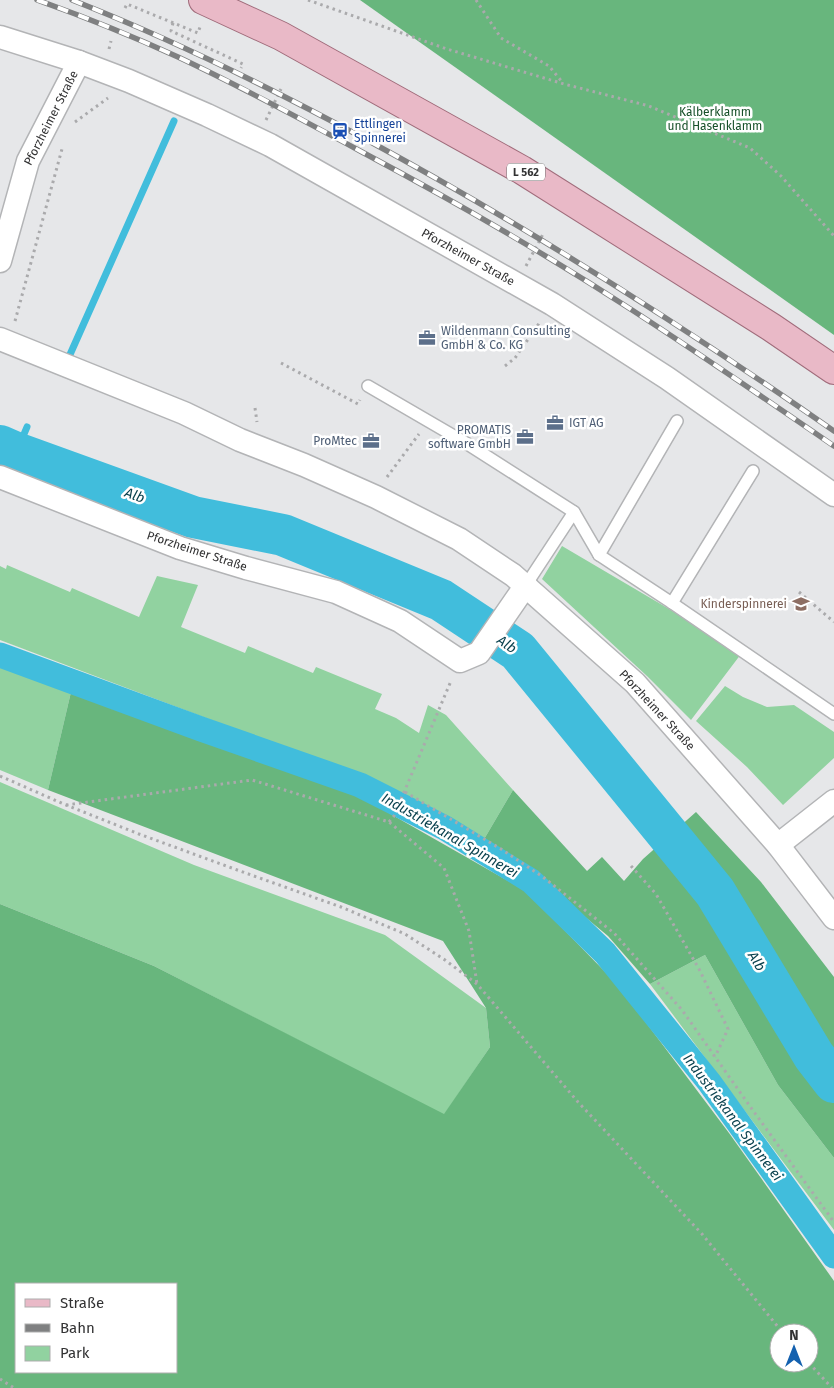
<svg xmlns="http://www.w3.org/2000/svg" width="834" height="1388" font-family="'Fira Sans',sans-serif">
	<rect width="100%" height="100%" fill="#e6e7e9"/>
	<g fill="#91d2a0">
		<polygon points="562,546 698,626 741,654 691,720 647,676 542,579"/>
		<polygon points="7,565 70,592 72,588 139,617 157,576 198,585 181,627 245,653 248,646 313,673 316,667 382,694 375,709 396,718 419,733 428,705 446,715 513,790 483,841 406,799 385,786 0,640 0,566 6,569"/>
		<polygon points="0,665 71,692 48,790 0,770"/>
		<polygon points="725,686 743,697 767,707 794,705 834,732 834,758 783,805 747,767 696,721"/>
		<polygon points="0,782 194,865 385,935 486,1008 490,1047 444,1115 154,966 0,904"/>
		<polygon points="705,955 778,1085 834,1158 834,1230 650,984"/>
	</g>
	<g fill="#68b67d" fill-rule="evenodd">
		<polygon points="360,0 834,0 834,335"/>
		<path d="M71,692L359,796L526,891L617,984L729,1133L834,1281V1388H0V904L154,966L444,1114L490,1047L486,1008L443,941L48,790ZM176,1284V1372H16V1284ZM779,1333H809V1363H779Z"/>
		<polygon points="513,790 587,871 602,857 624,881 643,859 696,812 761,882 834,977 834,1158 778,1085 705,955 650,984 608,936 549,887 483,841"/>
	</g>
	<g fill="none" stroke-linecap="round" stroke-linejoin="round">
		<g stroke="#41bddc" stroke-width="7">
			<polyline points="68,359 174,121"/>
			<polyline points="16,453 27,427"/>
		</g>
		<polyline stroke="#41bddc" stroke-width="25" points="0,655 201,729 360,785 445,828 531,881 605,953 709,1082 834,1256"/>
		<polyline stroke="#41bddc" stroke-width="42" points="0,446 16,453 193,517 283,535 441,600 518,651 715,892 814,1056 834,1082"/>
		<g stroke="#b3b4b6" stroke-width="14">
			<g id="lane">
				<polyline points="368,386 466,443 574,512"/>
				<polyline points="599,555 677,421"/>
				<polyline points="526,585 574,512 599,555 672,603 834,714"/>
				<polyline points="672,603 753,471"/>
			</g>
		</g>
		<g stroke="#b3b4b6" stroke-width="25">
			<g id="street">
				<polyline points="0,37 79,62 129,81 207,115 270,145 552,304 667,378 834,495"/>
				<polyline points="0,261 28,161 79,62"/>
				<polyline points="0,339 184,413 240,440 304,465 376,497 459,539 513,575 635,683 778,845 834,918"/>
				<polyline points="0,477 180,548 246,568 336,592 400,621 460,661 479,653 526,585"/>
				<polyline points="778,845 834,801"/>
			</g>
		</g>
		<g stroke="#a06c7b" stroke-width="30">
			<polyline id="primary" points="203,0 281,36 522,170 771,327 834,370"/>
		</g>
		<g stroke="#aaaaac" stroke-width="3" stroke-dasharray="2.5 4" stroke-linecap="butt">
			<polyline points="308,0 447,49 564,84 649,106 750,148 781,176 834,236"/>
			<polyline points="476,0 501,38 549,66 563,83"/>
			<polyline points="125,8 127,4 198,33 200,27"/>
			<polyline points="173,23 171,31 243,64 241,68"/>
			<polyline points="109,49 111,41"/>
			<polyline points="266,120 281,89"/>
			<polyline points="75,122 108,98"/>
			<polyline points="526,266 543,234"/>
			<polyline points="15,321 62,149"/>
			<polyline points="281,363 358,404 360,400"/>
			<polyline points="505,366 515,358 540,322"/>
			<polyline points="255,408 257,422"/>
			<polyline points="387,477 419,434"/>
			<polyline points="799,592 834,622"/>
			<polyline points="0,776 66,805 139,834 240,871 341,907 405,934 445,960 477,984 578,1102 702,1234 783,1333"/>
			<polyline points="405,792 501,849 543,877 614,933 682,1010 754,1112 834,1222"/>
			<polyline points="66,805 252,780 389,822 444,868 469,931 477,984"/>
			<polyline points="389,822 394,816 451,681"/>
			<polyline points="631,866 656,894 699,969 728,1029 715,1057"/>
			<polyline points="809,1363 832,1388"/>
			<polyline points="0,1379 14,1388"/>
		</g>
		<use href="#lane" stroke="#fff" stroke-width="11"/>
		<use href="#street" stroke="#fff" stroke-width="22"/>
		<use href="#primary" stroke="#e9b9c7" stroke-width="28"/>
		<g stroke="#7f8081" stroke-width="5.5">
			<g id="rail">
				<path d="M37,0C85,17 132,36 178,57C240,86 301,119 362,152C454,201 544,253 632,310C700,354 767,400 834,446"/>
				<path d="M72,0C174,40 271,88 367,140C528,227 683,326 834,431"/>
			</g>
		</g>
		<use href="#rail" stroke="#fff" stroke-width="4" stroke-dasharray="11" stroke-linecap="butt"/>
	</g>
	<defs>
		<g id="station-bare" transform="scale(1.35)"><path d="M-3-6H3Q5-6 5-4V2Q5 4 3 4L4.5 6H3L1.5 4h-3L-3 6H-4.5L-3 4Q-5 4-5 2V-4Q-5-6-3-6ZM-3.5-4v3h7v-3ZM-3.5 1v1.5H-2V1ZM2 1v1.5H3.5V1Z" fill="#1a4fb4" stroke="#fff" stroke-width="2.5" paint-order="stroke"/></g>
		<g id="office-bare" transform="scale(1.35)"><path d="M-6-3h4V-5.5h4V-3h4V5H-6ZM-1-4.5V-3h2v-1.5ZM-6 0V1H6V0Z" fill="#5c6f8a" stroke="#fff" stroke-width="2.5" paint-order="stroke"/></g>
		<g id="school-bare" transform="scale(1.35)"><path d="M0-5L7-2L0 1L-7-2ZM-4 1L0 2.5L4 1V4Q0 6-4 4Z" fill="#8d6e63" stroke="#fff" stroke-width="2.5" paint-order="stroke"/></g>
	</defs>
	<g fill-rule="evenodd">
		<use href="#station-bare" x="340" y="131"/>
		<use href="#office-bare" x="427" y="338"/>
		<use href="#office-bare" x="555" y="423"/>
		<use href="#office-bare" x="525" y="437"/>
		<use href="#office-bare" x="371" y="441"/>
		<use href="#school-bare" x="801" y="604"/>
	</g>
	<g text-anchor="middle" stroke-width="5" stroke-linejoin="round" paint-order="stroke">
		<rect fill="#fff" stroke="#707070" stroke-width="1" x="507" y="163.5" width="38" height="17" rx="4"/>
		<g font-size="11" font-weight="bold" fill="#323233">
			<text x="526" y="176">L 562</text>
		</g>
		<g font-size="12" fill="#17502a" stroke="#fff">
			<text x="715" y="116">Kälberklamm<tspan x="715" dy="14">und Hasenklamm</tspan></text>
		</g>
		<g font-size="12" fill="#323233" stroke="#fff">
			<text transform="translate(51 118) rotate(-63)" y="4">Pforzheimer Straße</text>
			<text transform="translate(468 257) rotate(29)" y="4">Pforzheimer Straße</text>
			<text transform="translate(197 551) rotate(18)" y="4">Pforzheimer Straße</text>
			<text transform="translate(657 710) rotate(47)" y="4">Pforzheimer Straße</text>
		</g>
		<g font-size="12" fill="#164399" stroke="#fff" text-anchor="start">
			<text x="354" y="128">Ettlingen<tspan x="354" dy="14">Spinnerei</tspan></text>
		</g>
		<g font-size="12" fill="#4e5e75" stroke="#fff" text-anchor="start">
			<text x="441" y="335">Wildenmann Consulting<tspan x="441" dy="14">GmbH &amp; Co. KG</tspan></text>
			<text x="569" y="427">IGT AG</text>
			<text x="511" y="434" text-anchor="end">PROMATIS<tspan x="511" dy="14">software GmbH</tspan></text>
			<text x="357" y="445" text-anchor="end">ProMtec</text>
		</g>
		<g font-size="12" fill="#785e54" stroke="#fff" text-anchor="end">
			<text x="787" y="608">Kinderspinnerei</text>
		</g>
		<g font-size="14" font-style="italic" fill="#0b424f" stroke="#fff">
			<text transform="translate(135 495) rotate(20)" y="5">Alb</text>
			<text transform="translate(507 644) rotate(35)" y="5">Alb</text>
			<text transform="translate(450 835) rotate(30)" y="5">Industriekanal Spinnerei</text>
			<text transform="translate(757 961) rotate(59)" y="5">Alb</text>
			<text transform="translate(733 1117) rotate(53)" y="5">Industriekanal Spinnerei</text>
		</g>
	</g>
	<rect x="15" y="1283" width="162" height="90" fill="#ffffff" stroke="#adadad"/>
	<rect x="25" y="1299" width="25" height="8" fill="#e9b9c7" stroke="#adadad"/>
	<text x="60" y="1308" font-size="15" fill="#323233">Straße</text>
	<rect x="25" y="1324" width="25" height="8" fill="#7f8081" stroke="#adadad"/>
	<text x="60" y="1333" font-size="15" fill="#323233">Bahn</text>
	<rect x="25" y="1346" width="25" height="15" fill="#91d2a0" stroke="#adadad"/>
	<text x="60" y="1358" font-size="15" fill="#323233">Park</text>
	<g transform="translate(794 1348)"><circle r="24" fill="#ffffff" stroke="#adadad"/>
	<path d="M0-4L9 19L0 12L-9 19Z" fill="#1461af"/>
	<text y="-8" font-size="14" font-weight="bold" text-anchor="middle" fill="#323233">N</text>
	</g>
</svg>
